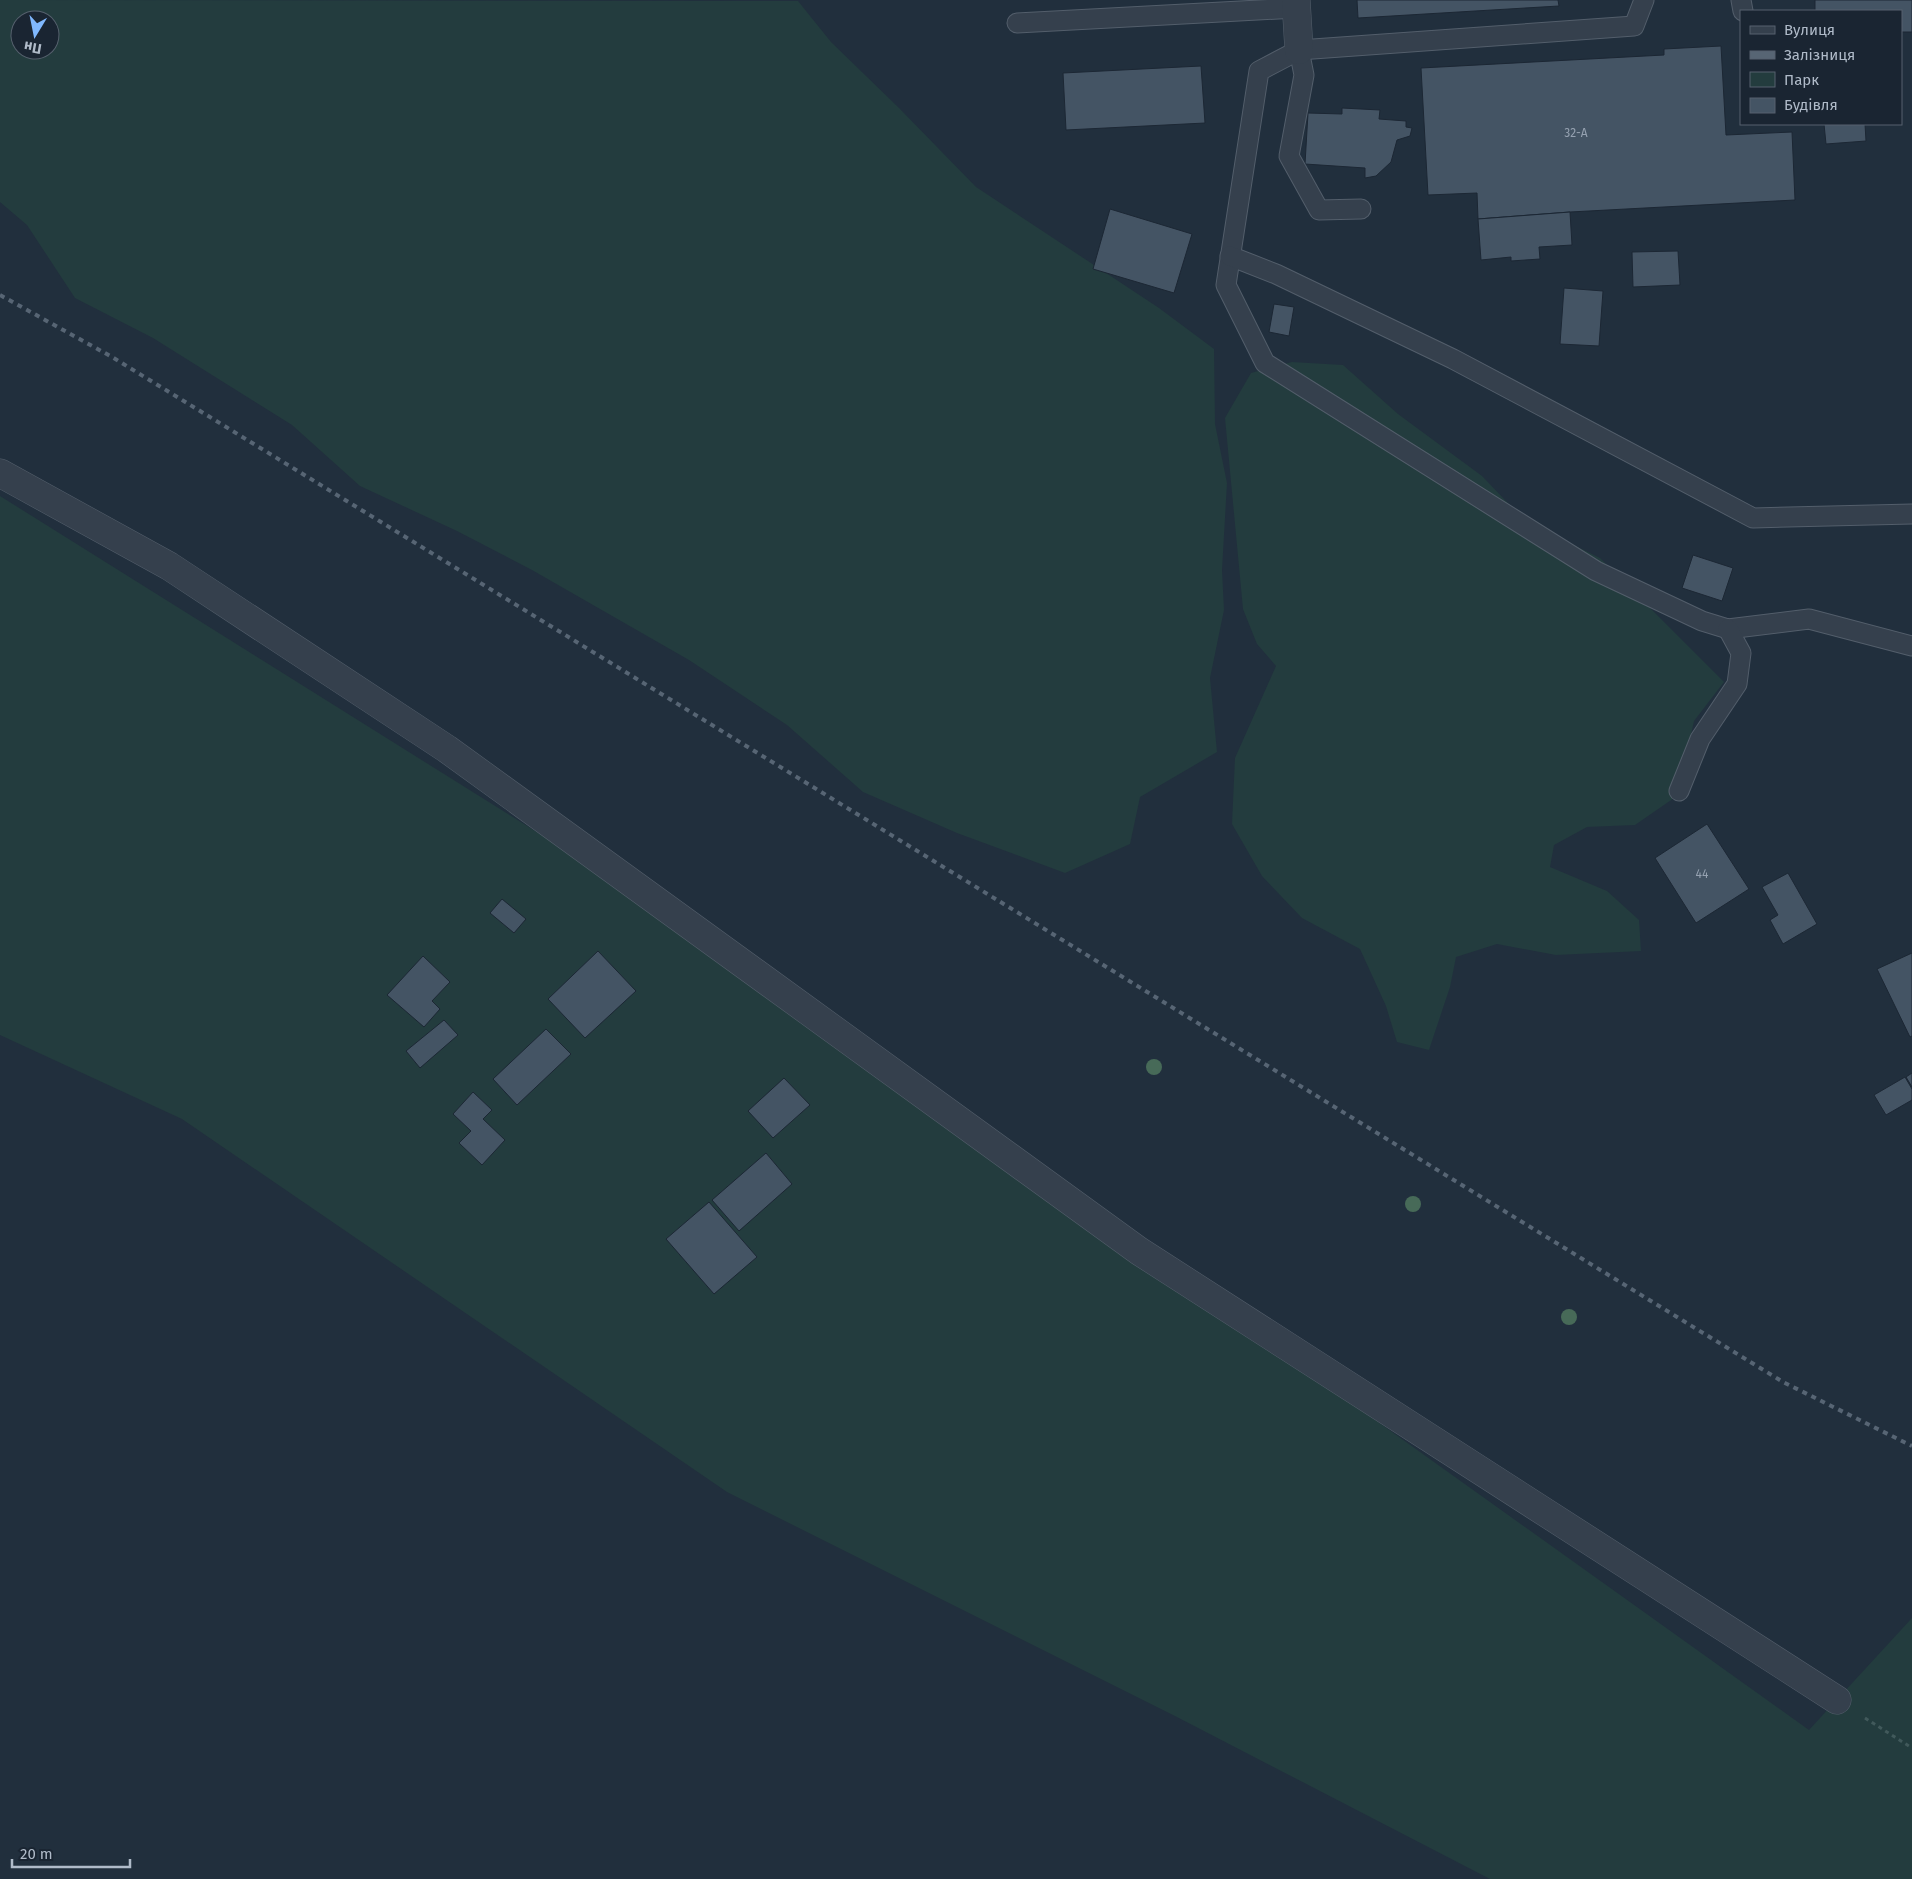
<svg xmlns="http://www.w3.org/2000/svg" width="1912" height="1879" font-family="'Fira Sans',sans-serif">
	<rect width="100%" height="100%" fill="#212f3d"/>
	<g fill="#233c3e" fill-rule="evenodd">
		<path d="M0,0L798,1L831,42L899,108L976,187L1159,308L1214,349L1215,424L1227,483L1222,570L1224,610L1210,678L1217,752L1140,797L1130,844L1065,873L957,833L863,792L787,725L689,660L532,570L457,531L360,486L292,425L153,338L75,298L27,225L0,202ZM20,20H50V50H20Z"/>
		<polygon points="1292,362 1343,365 1398,414 1482,476 1525,521 1600,558 1724,682 1694,721 1677,796 1635,825 1587,827 1554,845 1550,867 1607,891 1639,920 1641,951 1556,955 1497,944 1456,957 1450,987 1429,1050 1397,1042 1386,1006 1360,949 1302,918 1262,876 1232,824 1235,758 1276,666 1257,644 1243,609 1225,418 1251,373"/>
		<polygon points="0,496 575,856 947,1114 1809,1730 1912,1618 1912,1879 1490,1879 1175,1716 727,1492 182,1119 0,1035"/>
	</g>
	<g fill="#445464" stroke="#1c2734">
		<polygon points="1357,0 1558,0 1559,6 1358,18"/>
		<polygon points="1815,0 1912,0 1912,32 1901,32 1901,11 1815,11"/>
		<polygon points="1721,46 1726,135 1792,132 1795,200 1570,212 1478,219 1477,193 1428,195 1421,68 1664,55 1664,49"/>
		<polygon points="1201,66 1205,123 1066,130 1063,73"/>
		<polygon points="1342,108 1380,110 1379,119 1406,121 1406,127 1412,128 1410,136 1397,140 1391,162 1376,176 1365,178 1365,168 1305,164 1308,113 1342,114"/>
		<polygon points="1824,124 1865,124 1866,141 1826,144"/>
		<polygon points="1110,209 1192,234 1174,293 1093,269"/>
		<polygon points="1570,212 1572,245 1539,247 1540,259 1511,261 1511,257 1481,260 1478,219"/>
		<polygon points="1678,251 1680,285 1633,287 1632,252"/>
		<polygon points="1564,288 1603,291 1599,346 1560,344"/>
		<polygon points="1274,304 1294,307 1289,336 1269,332"/>
		<polygon points="1693,555 1733,568 1722,601 1682,588"/>
		<polygon points="1707,824 1749,889 1696,923 1655,858"/>
		<polygon points="1788,873 1817,924 1783,944 1770,920 1778,915 1762,887"/>
		<polygon points="502,899 526,919 514,933 490,913"/>
		<polygon points="598,951 636,991 585,1038 548,999"/>
		<polygon points="1912,953 1912,1036 1910,1037 1877,969"/>
		<polygon points="423,956 450,982 432,1001 440,1009 424,1027 387,995"/>
		<polygon points="444,1020 458,1035 420,1068 406,1051"/>
		<polygon points="546,1029 571,1054 517,1105 493,1079"/>
		<polygon points="1912,1073 1912,1087 1906,1077"/>
		<polygon points="1905,1077 1912,1089 1912,1100 1886,1115 1874,1095"/>
		<polygon points="784,1078 810,1105 773,1138 748,1111"/>
		<polygon points="473,1092 492,1110 483,1119 505,1140 482,1165 459,1143 471,1131 453,1114"/>
		<polygon points="766,1153 792,1184 739,1231 712,1200"/>
		<polygon points="709,1202 757,1257 714,1294 666,1239"/>
	</g>
	<g fill="none" stroke-linecap="round" stroke-linejoin="round">
		<g stroke="#535e6b" stroke-width="21">
			<g id="lane">
				<polyline points="1644,0 1634,26 1299,50 1259,71 1226,285 1265,363 1596,571 1702,621 1728,629 1809,619 1912,646"/>
				<polyline points="1741,0 1743,11"/>
				<polyline points="1017,23 1296,8"/>
				<polyline points="1299,50 1304,75 1289,156 1319,210 1361,209"/>
				<polyline points="1230,256 1276,274 1453,359 1753,518 1912,514"/>
				<polyline points="1679,791 1700,739 1737,684 1741,653 1728,629"/>
			</g>
		</g>
		<g stroke="#535e6b" stroke-width="29">
			<g id="street">
				<polyline points="1296,0 1299,50"/>
				<polyline points="0,473 169,566 447,749 1139,1251 1837,1700"/>
			</g>
		</g>
		<polyline stroke="#41595b" stroke-width="3" stroke-dasharray="4 4" stroke-linecap="butt" points="1865,1718 1912,1748"/>
		<use href="#lane" stroke="#35404d" stroke-width="19"/>
		<use href="#street" stroke="#35404d" stroke-width="28"/>
		<polyline stroke="#576574" stroke-width="4" stroke-dasharray="5 5" stroke-linecap="butt" points="0,295 112,357 1783,1382 1912,1446"/>
	</g>
	<g fill="#476a58">
		<circle cx="1154" cy="1067" r="8"/>
		<circle cx="1413" cy="1204" r="8"/>
		<circle cx="1569" cy="1317" r="8"/>
	</g>
	<g text-anchor="middle" stroke-width="4" stroke-linejoin="round" paint-order="stroke">
		<g font-size="12" fill="#95a1b0">
			<text x="1576" y="137">32-А</text>
			<text x="1702" y="878">44</text>
		</g>
	</g>
	<rect x="1740" y="10" width="162" height="115" fill="#1a2532" stroke="#56616e"/>
	<rect x="1750" y="26" width="25" height="8" fill="#35404d" stroke="#56616e"/>
	<text x="1784" y="35" font-size="15" fill="#b0bbc9">Вулиця</text>
	<rect x="1750" y="51" width="25" height="8" fill="#576574" stroke="#56616e"/>
	<text x="1784" y="60" font-size="15" fill="#b0bbc9">Залізниця</text>
	<rect x="1750" y="72" width="25" height="15" fill="#233c3e" stroke="#56616e"/>
	<text x="1784" y="85" font-size="15" fill="#b0bbc9">Парк</text>
	<rect x="1750" y="98" width="25" height="15" fill="#445464" stroke="#56616e"/>
	<text x="1784" y="110" font-size="15" fill="#b0bbc9">Будівля</text>
	<g transform="translate(35 35) rotate(190)"><circle r="24" fill="#1a2532" stroke="#56616e"/>
	<path d="M0-4L9 19L0 12L-9 19Z" fill="#80b8fe"/>
	<text y="-8" font-size="14" font-weight="bold" text-anchor="middle" fill="#b0bbc9">Пн</text>
	</g>
	<path d="M12 1859v8h118v-8" fill="none" stroke="#b0bbc9" stroke-width="2.5"/>
	<text x="20" y="1859" font-size="15" fill="#b0bbc9" stroke="#1a2532" stroke-width="4" paint-order="stroke">20 m</text>
</svg>
